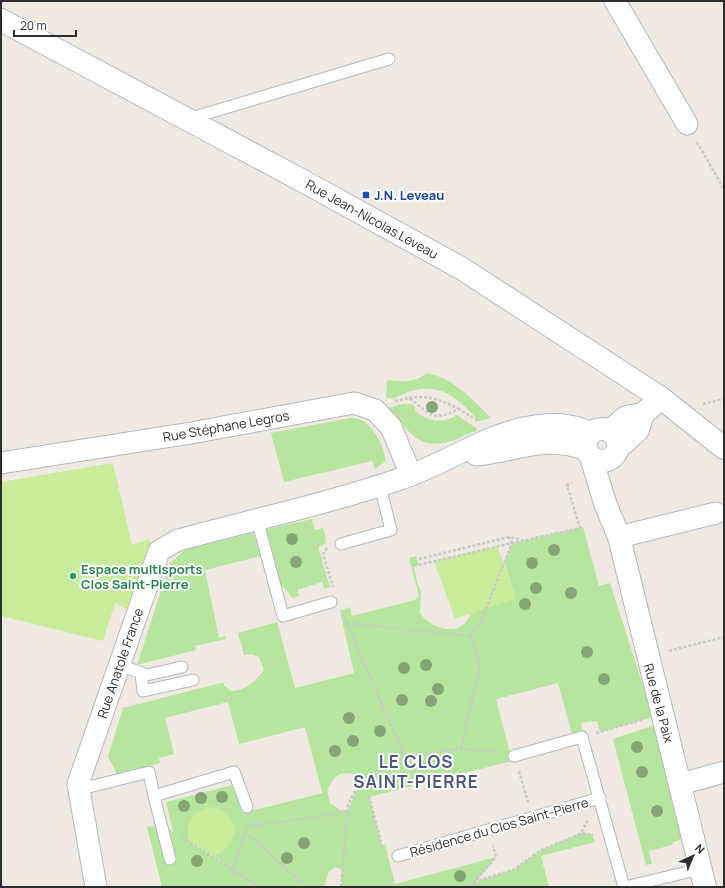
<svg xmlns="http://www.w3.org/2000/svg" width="725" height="888" font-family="Manrope,sans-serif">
	<rect width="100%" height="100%" fill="#efe9e1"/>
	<g fill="#b6e59e" fill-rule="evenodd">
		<path d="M426,373C454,378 472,399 491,418L478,421C465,404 444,385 421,389C410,390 401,396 391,399L386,397L387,380C401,382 417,383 426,373Z"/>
		<path d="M403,404H412L415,407V411C428,422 443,424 457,415L476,428L477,431C468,433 462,437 454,440C424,450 414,439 396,416H391L384,409Z"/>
		<path d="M351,418C370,417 383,443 386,461L375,469L372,461L284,482L271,433Z"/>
		<polygon points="312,519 315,530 323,528 326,539 325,544 319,547 319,550 330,587 325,589 322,582 297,590 299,596 293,598 278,582 264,530"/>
		<path d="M583,527L599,586L610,583L653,717L600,732L597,721L581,723L584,734L573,737L558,683L496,699L512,761L369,797L382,846L385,845L395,884L496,857L475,882L515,869L541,850L581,833L592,834L595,842L541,856L549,887H341L342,870L336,867L329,871L324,887H162L147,827L161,824L173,832L166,802L233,785L242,813L322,793L325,791L322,792L305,727L239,744L228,702L165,718L174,754L159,758L160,763L117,774L108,756L123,708L221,683H224V686L231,691C246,690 255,682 264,670L259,657L251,654L244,655L238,633L277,622L295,688L354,673L340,611L350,607L352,616L415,600L419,597L409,558L416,556L419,565L414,566L417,582L421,592L420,613C432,630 462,639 471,613L516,598L504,563L512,543ZM342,773L355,774L362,778L348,810H340L330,803L327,790L335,777ZM188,830L223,851L213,856L228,867L189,842Z"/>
		<polygon points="253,533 261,556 205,570 219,638 225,636 226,639 195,646 196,650 137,665 170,563 186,549"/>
		<polygon points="655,725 683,839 673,842 672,845 649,851 652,864 646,865 613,739"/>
	</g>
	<g fill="#c9ec9a">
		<polygon points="113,463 132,545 149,539 155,549 130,611 115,603 103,641 1,616 1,482"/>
		<polygon points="497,546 516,598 455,619 434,561"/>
		<path d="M211,807C225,809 232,817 236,830C231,845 227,849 213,856L188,841C187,821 190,812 211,807Z"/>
	</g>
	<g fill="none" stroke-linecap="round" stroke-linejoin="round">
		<g stroke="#b4b7c1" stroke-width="13">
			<g id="lane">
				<polyline points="188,119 389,59"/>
				<polyline points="257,519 283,616 331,602"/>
				<polyline points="341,544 391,530 380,486"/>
				<polyline points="120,665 147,675 182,667"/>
				<polyline points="141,673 143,691 193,680"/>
				<polyline points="514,756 582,737 624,887"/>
				<polyline points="77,790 149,772 154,796 234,772 247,807"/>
				<polyline points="154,796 170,859"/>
				<polyline points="398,856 600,798"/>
				<polyline points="625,887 700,869"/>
			</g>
		</g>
		<g stroke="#b4b7c1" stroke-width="23">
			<g id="street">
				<polyline points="615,1 687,124"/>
				<path d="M476,455C518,451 545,434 587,450"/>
				<polyline points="1,463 191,433 354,403 375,410 391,427 411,475"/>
				<polyline points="619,537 716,513"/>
				<polyline points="681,784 724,772"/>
				<path d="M96,887L78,784L159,551L178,540C253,520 330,503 403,478C444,464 481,438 523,428C547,423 568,422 591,433"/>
			</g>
		</g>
		<g stroke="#b4b7c1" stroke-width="24">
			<g id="secondary">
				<polyline points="1,20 303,181 461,268 661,398 724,448"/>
				<circle cx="602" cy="445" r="16"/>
				<polyline points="610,431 626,417 643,414 661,398"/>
				<polyline points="618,448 638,430 643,414"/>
				<polyline points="591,457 605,503 619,537 705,887"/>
			</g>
		</g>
		<g stroke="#c9c9c9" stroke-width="2.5" stroke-dasharray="3 2" stroke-linecap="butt">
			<polyline points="697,142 724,189"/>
			<path d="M409,398C429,395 441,400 459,409"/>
			<path d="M395,401L409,398C430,413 431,423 459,409L478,421"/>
			<polyline points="703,404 724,399"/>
			<polyline points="327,548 323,554 333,587"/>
			<polyline points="419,559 509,537 523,540"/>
			<polyline points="414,566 512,543 509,537"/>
			<polyline points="342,614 347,623 405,758"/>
			<polyline points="347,623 469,636 480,624 512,543 580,528 567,485 572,483"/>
			<polyline points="669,651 724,637"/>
			<polyline points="596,733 642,720"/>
			<polyline points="461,749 480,666 473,639 469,636"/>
			<polyline points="519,771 528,802"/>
			<polyline points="369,796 382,846 386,845"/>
			<polyline points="246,827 348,812"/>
			<polyline points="245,832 307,887"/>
			<polyline points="582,833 593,835"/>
			<polyline points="182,837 259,887"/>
			<polyline points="233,870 245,831"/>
			<polyline points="474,882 515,869 541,850 578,835 581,833 588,820"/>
			<polyline points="341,887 348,805 362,778 405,758 454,749 500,752"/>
			<polyline points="470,887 496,857 493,846"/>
		</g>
		<use href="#lane" stroke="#fff" stroke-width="11"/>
		<use href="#street" stroke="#fff" stroke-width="21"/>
		<use href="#secondary" stroke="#fff" stroke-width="22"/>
	</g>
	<g fill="#84a574">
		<circle cx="432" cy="407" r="6"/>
		<circle cx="292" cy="539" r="6"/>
		<circle cx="554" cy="550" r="6"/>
		<circle cx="296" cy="562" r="6"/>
		<circle cx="532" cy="563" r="6"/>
		<circle cx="536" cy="588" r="6"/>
		<circle cx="571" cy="593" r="6"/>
		<circle cx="525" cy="604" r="6"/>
		<circle cx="587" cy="652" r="6"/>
		<circle cx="426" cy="665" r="6"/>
		<circle cx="404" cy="668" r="6"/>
		<circle cx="604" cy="679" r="6"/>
		<circle cx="438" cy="689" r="6"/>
		<circle cx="402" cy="700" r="6"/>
		<circle cx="431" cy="701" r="6"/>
		<circle cx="349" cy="718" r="6"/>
		<circle cx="380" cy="731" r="6"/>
		<circle cx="353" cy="741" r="6"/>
		<circle cx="637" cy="747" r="6"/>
		<circle cx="335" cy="751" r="6"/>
		<circle cx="642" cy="772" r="6"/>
		<circle cx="222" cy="797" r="6"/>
		<circle cx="201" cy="798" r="6"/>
		<circle cx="184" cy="806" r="6"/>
		<circle cx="657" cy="811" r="6"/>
		<circle cx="304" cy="843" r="6"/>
		<circle cx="287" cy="858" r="6"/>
		<circle cx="197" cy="861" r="6"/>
		<circle cx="460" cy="876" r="6"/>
	</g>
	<rect fill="#1a4fb4" stroke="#fff" stroke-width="1.5" x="362" y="191" width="8" height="8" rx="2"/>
	<circle fill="#2e9e5b" stroke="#fff" stroke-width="1.5" cx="73" cy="576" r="4"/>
	<g text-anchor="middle" stroke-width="4" stroke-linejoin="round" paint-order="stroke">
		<g font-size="13" font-weight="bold" fill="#164399" stroke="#fff" text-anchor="start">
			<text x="374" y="200">J.N. Leveau</text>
		</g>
		<g font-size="13" fill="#2e2e2e" stroke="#fff">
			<text transform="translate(372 219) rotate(29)" y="5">Rue Jean-Nicolas Leveau</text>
			<text transform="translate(226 426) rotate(-10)" y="5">Rue Stéphane Legros</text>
			<text transform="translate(120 663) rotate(-71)" y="5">Rue Anatole France</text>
			<text transform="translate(659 703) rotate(75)" y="5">Rue de la Paix</text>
			<text transform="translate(499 827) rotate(-16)" y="5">Résidence du Clos Saint-Pierre</text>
		</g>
		<g font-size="13" font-weight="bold" fill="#27864d" stroke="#fff" text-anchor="start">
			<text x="81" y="574">Espace multisports<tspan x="81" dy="15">Clos Saint-Pierre</tspan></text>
		</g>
		<g font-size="17" font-weight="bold" letter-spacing="1" fill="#4d5680" stroke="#fff">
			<text x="416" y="768">LE CLOS<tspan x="416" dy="20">SAINT-PIERRE</tspan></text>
		</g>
	</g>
	<rect width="725" height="888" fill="none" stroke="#2e2e2e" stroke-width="4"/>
	<g transform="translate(693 856) rotate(44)" stroke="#ffffff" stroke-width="3" paint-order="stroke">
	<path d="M0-3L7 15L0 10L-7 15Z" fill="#2e2e2e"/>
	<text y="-6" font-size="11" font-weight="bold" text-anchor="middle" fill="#2e2e2e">N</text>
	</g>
	<path d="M14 30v6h62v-6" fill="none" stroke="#2e2e2e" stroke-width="2"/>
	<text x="20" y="30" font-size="12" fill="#2e2e2e" stroke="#ffffff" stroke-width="3" paint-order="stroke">20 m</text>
</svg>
